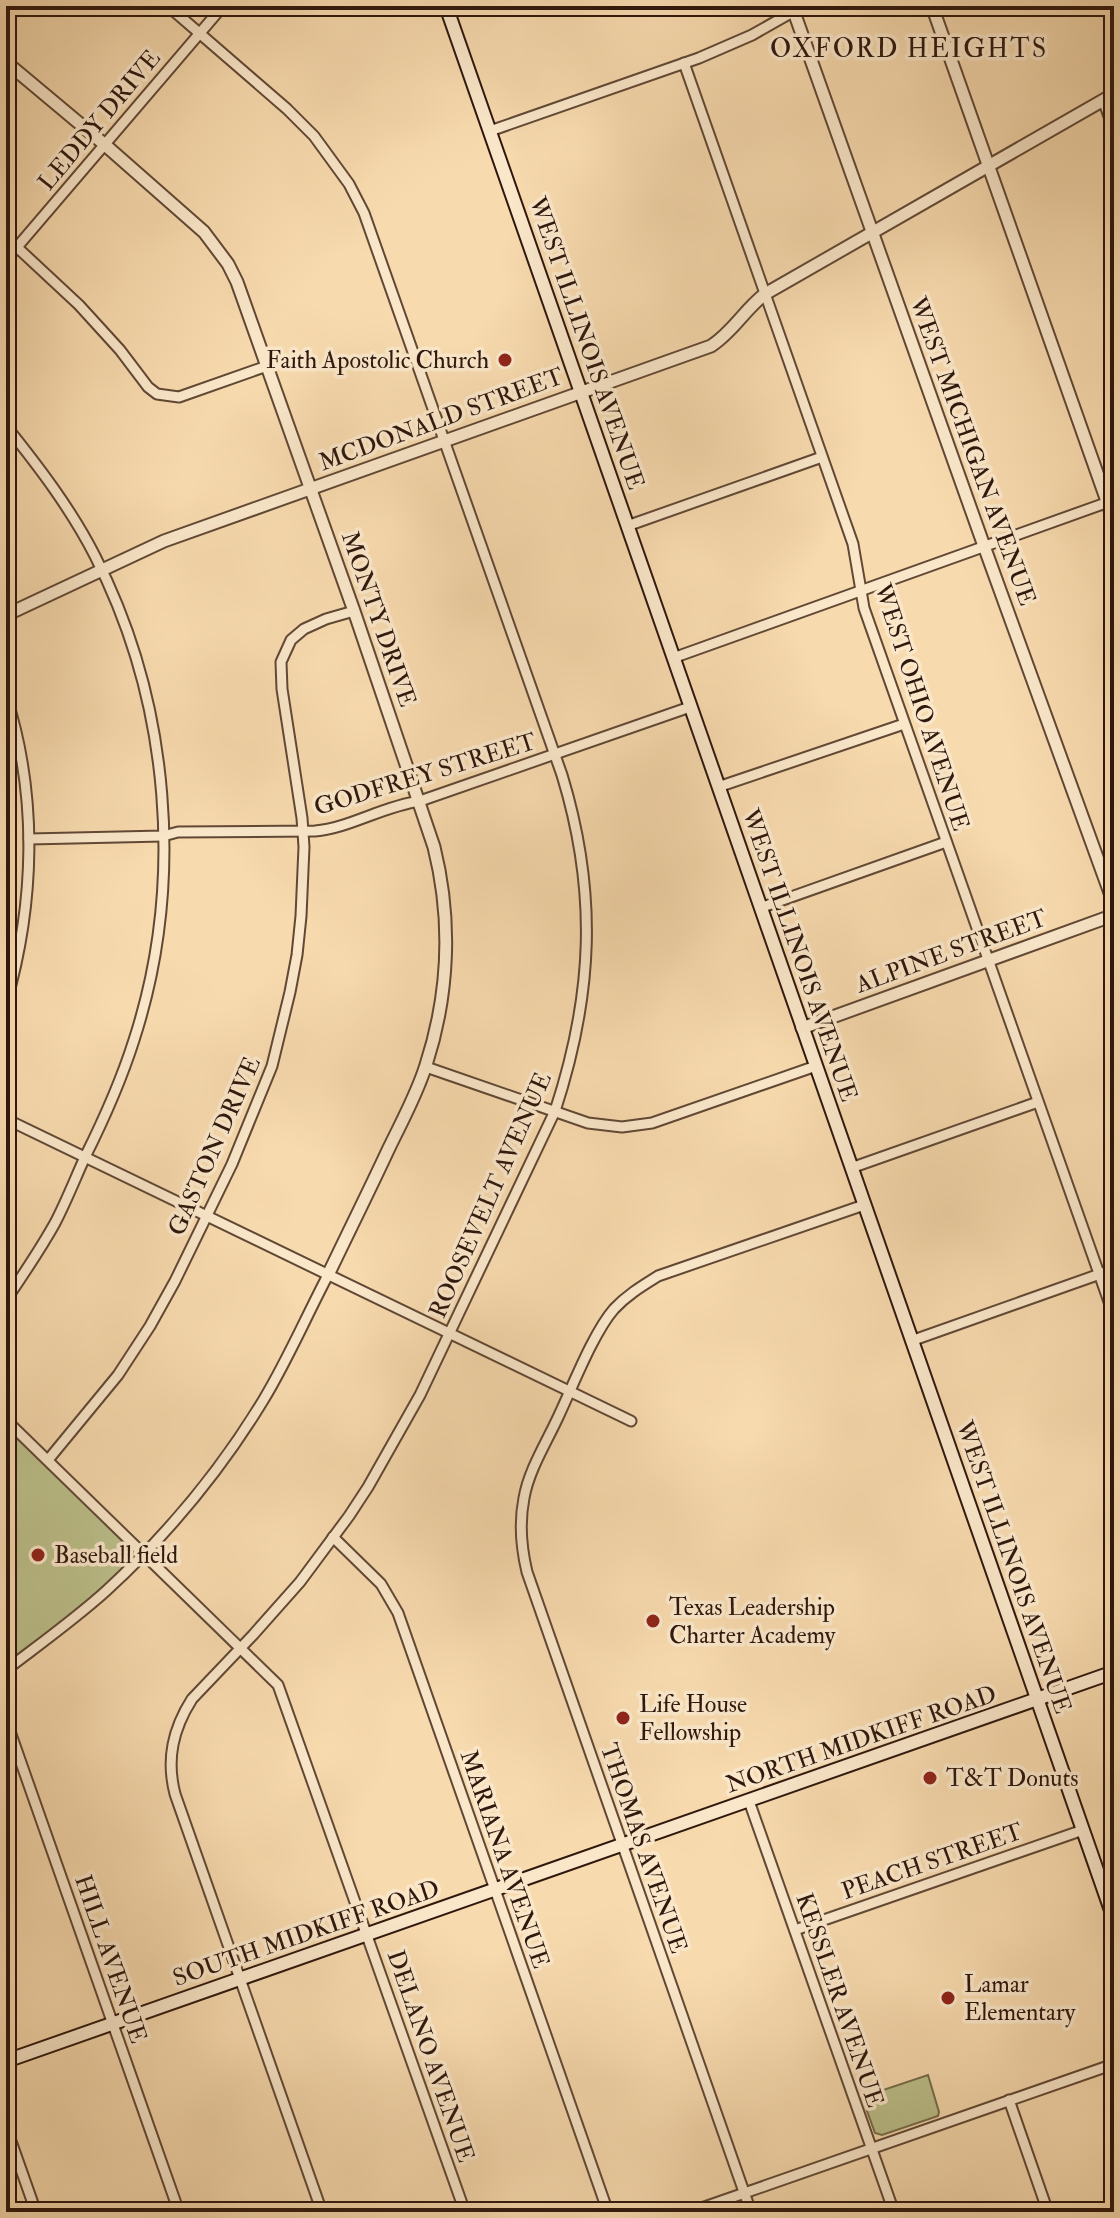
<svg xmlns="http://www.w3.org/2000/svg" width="1120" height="2218" font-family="'IM FELL Double Pica',serif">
	<rect width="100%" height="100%" fill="#f7daae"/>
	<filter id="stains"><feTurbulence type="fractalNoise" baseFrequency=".0025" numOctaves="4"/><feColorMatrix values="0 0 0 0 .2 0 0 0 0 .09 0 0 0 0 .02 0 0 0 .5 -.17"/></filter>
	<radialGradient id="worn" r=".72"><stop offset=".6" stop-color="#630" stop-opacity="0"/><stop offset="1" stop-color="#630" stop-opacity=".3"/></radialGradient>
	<g fill="#bcc08b" stroke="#766c4c" stroke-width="2">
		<polygon points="6,1422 145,1554 6,1669"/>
		<polygon points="928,2075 939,2112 938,2116 882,2135 875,2133 862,2097"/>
	</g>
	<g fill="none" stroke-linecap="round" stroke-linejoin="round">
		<g stroke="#614835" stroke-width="13">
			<g id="minor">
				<path d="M168,6L287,109L314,136L349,184L364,213L562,775C598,893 593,995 555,1111L420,1395L368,1487L349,1516L300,1582L253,1635L192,1699C173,1729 166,1759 175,1794L322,2212"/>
				<polyline points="684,63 853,544 864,608 1114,1316"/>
				<polyline points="1103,100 1114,130"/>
				<polyline points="490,131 699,58 752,35 803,6"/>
				<polyline points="6,237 79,305 120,350 148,387 157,394 179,397 267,366"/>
				<polyline points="6,260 223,6"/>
				<path d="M6,426C39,467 71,509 95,556C170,703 185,883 134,1040C121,1081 104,1119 85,1157C75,1179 66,1202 55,1223C40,1250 23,1275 6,1300"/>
				<polyline points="627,526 822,457"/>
				<polyline points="673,658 1114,500"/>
				<path d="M6,696C38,795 35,903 6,1003"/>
				<polyline points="718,787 904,724"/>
				<path d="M29,839L163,836L178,832L315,831C350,828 383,806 420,801L690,707"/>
				<polyline points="760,908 946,842"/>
				<polyline points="426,1067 588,1123 622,1127 652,1123 816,1066"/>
				<polyline points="6,1119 631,1421"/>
				<polyline points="851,1168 1038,1102"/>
				<polyline points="911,1341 1114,1269"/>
				<polyline points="6,1420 278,1685 465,2212"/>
				<polyline points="48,1460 118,1375 150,1326 175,1281 232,1164 272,1066 290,992 297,955 301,916 304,847 302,818 282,689 281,662 291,640 304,629 326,619 354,611"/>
				<polyline points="333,1537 381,1584 398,1613 608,2212"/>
				<path d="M6,1670C40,1644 75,1619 106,1591C167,1535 221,1470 264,1399C288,1359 306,1317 328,1275"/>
				<polyline points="6,1720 179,2212"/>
				<polyline points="749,1801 894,2212"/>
				<polyline points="795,1930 1083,1830"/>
				<polyline points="1009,2100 1048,2212"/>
				<polyline points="6,2127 36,2212"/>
				<polyline points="690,2212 1114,2064"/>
				<path d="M751,2212L527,1572C521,1547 519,1523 524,1498C529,1469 548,1440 560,1413C574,1383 594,1332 614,1309C627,1295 642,1286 658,1276L864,1205"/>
			</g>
		</g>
		<g stroke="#614835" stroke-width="15">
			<g id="tertiary">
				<polyline points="932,6 1114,521"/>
				<polyline points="794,12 984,546 1114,904"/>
				<path d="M6,62L104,144L204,232L228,264L237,282L354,611L434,847C452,919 449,994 426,1065C417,1094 402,1121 389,1148C369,1191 348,1233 328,1275"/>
				<path d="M6,615L164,541L711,346C733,332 745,309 765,294L1114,94"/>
				<polyline points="802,1028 1114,915"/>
			</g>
		</g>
		<g stroke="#2f170d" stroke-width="16">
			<g id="secondary">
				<polyline points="446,6 1114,1919"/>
				<polyline points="6,2061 1114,1672"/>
			</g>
		</g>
		<use href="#minor" stroke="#fae7ca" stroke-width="9"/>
		<use href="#tertiary" stroke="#fae7ca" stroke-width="11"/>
		<use href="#secondary" stroke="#fae7ca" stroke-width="12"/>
	</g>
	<g fill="#8f2418" stroke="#fae7ca" stroke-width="3">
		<circle cx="505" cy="360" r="8"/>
		<circle cx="38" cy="1555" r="8"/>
		<circle cx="653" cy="1621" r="8"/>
		<circle cx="623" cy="1718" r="8"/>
		<circle cx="930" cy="1778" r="8"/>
		<circle cx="948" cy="1998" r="8"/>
	</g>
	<g text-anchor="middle" stroke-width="7" stroke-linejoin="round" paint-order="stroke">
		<g font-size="24" fill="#2f170d" stroke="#fae7ca">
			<text transform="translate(99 120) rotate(-50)" y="8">LEDDY DRIVE</text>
			<text transform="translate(587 343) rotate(71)" y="8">WEST ILLINOIS AVENUE</text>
			<text transform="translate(441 419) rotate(-20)" y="8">MCDONALD STREET</text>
			<text transform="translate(973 451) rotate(70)" y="8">WEST MICHIGAN AVENUE</text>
			<text transform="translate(379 619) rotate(71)" y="8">MONTY DRIVE</text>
			<text transform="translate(922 707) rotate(72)" y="8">WEST OHIO AVENUE</text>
			<text transform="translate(425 774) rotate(-17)" y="8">GODFREY STREET</text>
			<text transform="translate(951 951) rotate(-20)" y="8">ALPINE STREET</text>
			<text transform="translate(800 955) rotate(71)" y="8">WEST ILLINOIS AVENUE</text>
			<text transform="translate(214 1146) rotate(-66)" y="8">GASTON DRIVE</text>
			<text transform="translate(490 1195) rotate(-66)" y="8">ROOSEVELT AVENUE</text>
			<text transform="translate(1014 1567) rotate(71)" y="8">WEST ILLINOIS AVENUE</text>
			<text transform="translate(861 1739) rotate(-19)" y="8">NORTH MIDKIFF ROAD</text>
			<text transform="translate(644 1848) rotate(71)" y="8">THOMAS AVENUE</text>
			<text transform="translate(505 1859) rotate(71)" y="8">MARIANA AVENUE</text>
			<text transform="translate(932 1861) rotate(-19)" y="8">PEACH STREET</text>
			<text transform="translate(306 1933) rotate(-19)" y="8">SOUTH MIDKIFF ROAD</text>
			<text transform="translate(111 1959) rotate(71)" y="8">HILL AVENUE</text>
			<text transform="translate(840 2000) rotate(71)" y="8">KESSLER AVENUE</text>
			<text transform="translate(431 2056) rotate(71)" y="8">DELANO AVENUE</text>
		</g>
		<g font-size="24" fill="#2f170d" stroke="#fae7ca" text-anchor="start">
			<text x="489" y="368" text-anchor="end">Faith Apostolic Church</text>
			<text x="54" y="1563">Baseball field</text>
			<text x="669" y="1615">Texas Leadership<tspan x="669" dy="28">Charter Academy</tspan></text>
			<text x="639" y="1712">Life House<tspan x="639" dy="28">Fellowship</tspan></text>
			<text x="946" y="1786">T&amp;T Donuts</text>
			<text x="964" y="1992">Lamar<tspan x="964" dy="28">Elementary</tspan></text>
		</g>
		<g font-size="26" letter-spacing="2" fill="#2f170d" stroke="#fae7ca">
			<text x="909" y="57">OXFORD HEIGHTS</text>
		</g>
	</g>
	<rect width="1120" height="2218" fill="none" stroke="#f7daae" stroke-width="32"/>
	<rect x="8" y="8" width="1104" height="2202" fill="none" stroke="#2f170d" stroke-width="4"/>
	<rect x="16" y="16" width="1088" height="2186" fill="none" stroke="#2f170d" stroke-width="2"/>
	<rect width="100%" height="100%" filter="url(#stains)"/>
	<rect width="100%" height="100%" fill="url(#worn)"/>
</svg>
